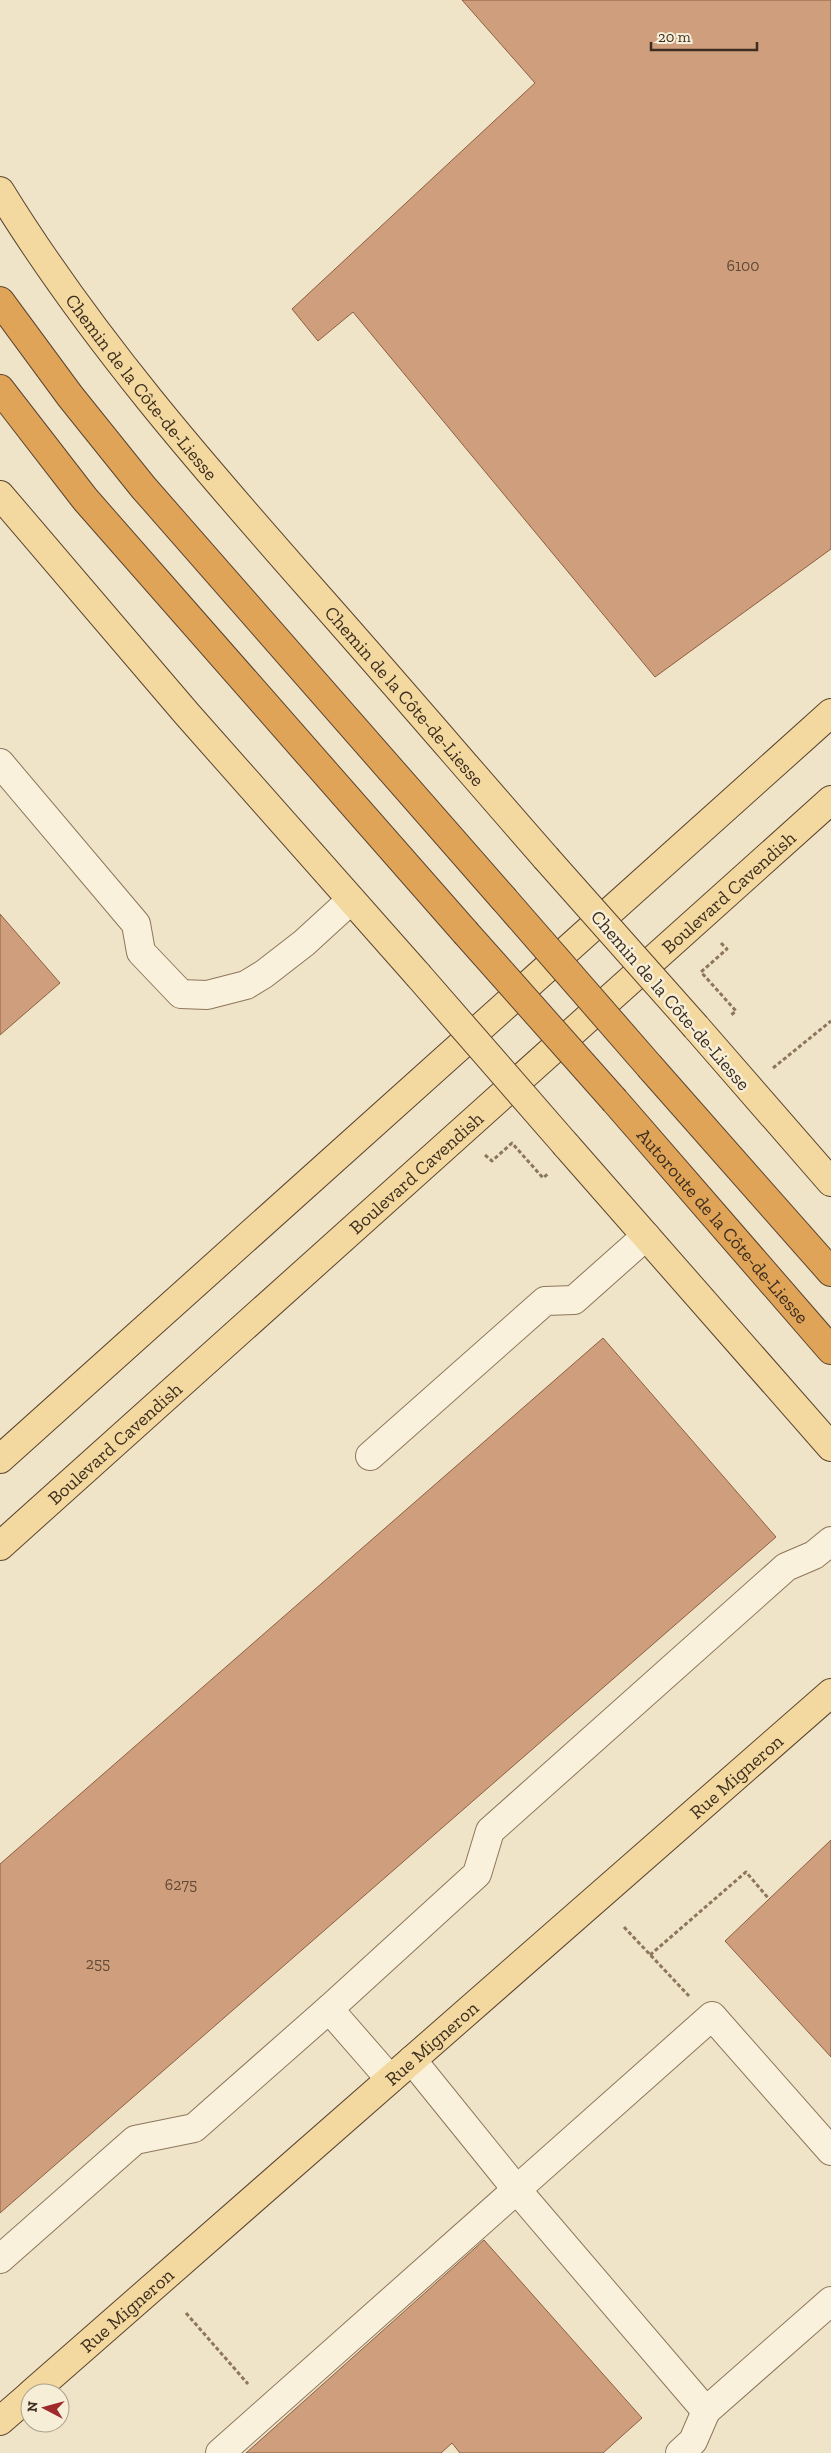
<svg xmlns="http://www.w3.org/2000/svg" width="831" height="2453" font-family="'Zilla Slab',serif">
	<rect width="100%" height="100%" fill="#f0e4c8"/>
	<g fill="#cf9f7d" stroke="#8d5f41">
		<polygon points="462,0 831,0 831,549 655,677 353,312 318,341 292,309 535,83"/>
		<polygon points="0,914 60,983 0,1035"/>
		<polygon points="603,1338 776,1537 0,2213 0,1864"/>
		<polygon points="831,1840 831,2057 725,1941"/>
		<polygon points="484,2240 642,2418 603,2453 460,2453 452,2443 441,2453 246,2453"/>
	</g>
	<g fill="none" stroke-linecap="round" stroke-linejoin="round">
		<g stroke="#8d765c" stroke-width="30">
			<g id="minor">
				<polyline points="0,763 136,924 141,952 181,994 207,995 246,985 264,974 304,943 351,900"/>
				<polyline points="370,1456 545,1301 574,1300 646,1236"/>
				<polyline points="412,2060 517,2190 706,2411 831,2301"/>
				<polyline points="390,2079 329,2009 477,1874 490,1831 786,1567 814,1555 831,1541"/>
				<polyline points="0,2259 135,2140 194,2128 329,2009"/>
				<polyline points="220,2453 712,2016 831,2151"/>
				<polyline points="680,2453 693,2441 706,2411"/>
			</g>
		</g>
		<g stroke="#5b4430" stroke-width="30">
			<g id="major">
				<path id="s1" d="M0,191C90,337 202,465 315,593C393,681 469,770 546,858"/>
				<polyline points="0,495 187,714 418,975"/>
				<polyline points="696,1027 831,1182"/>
				<polyline points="566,1145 831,1447"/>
				<polyline points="0,1459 831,713"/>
				<path id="s2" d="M0,1546L831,800"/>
				<path id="s3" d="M32,2393L831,1693"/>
				<polyline points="0,2421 30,2395"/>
			</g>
		</g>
		<g stroke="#5b4430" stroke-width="30">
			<g id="highway">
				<polyline points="0,301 70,396 143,487 503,898"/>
				<polyline points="0,389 85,499 465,932"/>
				<polyline points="651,1068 831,1272"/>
				<path id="s4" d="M615,1101L831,1350"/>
			</g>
		</g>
		<g stroke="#8d765c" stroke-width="3" stroke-dasharray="4 2.5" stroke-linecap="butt">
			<polyline points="721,943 727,949 701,972 736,1011 730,1016"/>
			<polyline points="773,1068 831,1021"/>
			<polyline points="485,1155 492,1161 512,1143 543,1178 549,1173"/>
			<polyline points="624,1927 689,1996"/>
			<polyline points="650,1955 746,1872 769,1899"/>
			<polyline points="186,2313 248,2384"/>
		</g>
		<use href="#minor" stroke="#faf1dc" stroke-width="28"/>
		<use href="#major" stroke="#f3d9a0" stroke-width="28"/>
		<use href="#highway" stroke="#e0a458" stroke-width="28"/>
		<g stroke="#5b4430" stroke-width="30" stroke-linecap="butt">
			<g id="major-bridge">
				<polyline points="546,858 696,1027"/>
				<polyline points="418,975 566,1145"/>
			</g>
		</g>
		<g stroke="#5b4430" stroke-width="30" stroke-linecap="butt">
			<g id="highway-bridge">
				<polyline points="503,898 651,1068"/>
				<polyline points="465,932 615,1101"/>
			</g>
		</g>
		<use href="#major-bridge" stroke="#f3d9a0" stroke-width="28"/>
		<use href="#highway-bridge" stroke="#e0a458" stroke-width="28"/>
	</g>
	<g text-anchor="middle" stroke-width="5" stroke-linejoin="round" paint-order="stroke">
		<g font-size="16" fill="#624a37">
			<text x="743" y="271">6100</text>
			<text x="181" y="1890">6275</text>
			<text x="98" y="1969">255</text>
		</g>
		<g font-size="19" fill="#3d2e20" stroke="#f7eed8">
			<text dy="7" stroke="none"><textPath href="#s1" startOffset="242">Chemin de la Côte-de-Liesse</textPath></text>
			<text dy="7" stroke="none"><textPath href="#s1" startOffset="648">Chemin de la Côte-de-Liesse</textPath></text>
			<text dy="7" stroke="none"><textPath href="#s2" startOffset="979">Boulevard Cavendish</textPath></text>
			<text transform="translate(671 1000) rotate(49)" y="7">Chemin de la Côte-de-Liesse</text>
			<text dy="7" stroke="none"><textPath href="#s2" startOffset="559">Boulevard Cavendish</textPath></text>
			<text dy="7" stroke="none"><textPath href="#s4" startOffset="165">Autoroute de la Côte-de-Liesse</textPath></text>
			<text dy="7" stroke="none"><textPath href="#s2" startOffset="154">Boulevard Cavendish</textPath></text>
			<text dy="7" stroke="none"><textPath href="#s3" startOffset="936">Rue Migneron</textPath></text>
			<text dy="7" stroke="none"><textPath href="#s3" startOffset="531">Rue Migneron</textPath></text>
			<text dy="7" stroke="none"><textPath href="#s3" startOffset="126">Rue Migneron</textPath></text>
		</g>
	</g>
	<g transform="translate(45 2408) rotate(276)"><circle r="24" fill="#f7eed8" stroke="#ada18e"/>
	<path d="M0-4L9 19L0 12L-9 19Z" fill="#9e2a2b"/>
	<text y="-8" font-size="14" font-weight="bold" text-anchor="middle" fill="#3d2e20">N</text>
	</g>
	<path d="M651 42v8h106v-8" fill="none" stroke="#3d2e20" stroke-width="2.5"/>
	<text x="658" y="42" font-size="15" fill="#3d2e20" stroke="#f7eed8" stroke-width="4" paint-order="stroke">20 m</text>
</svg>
